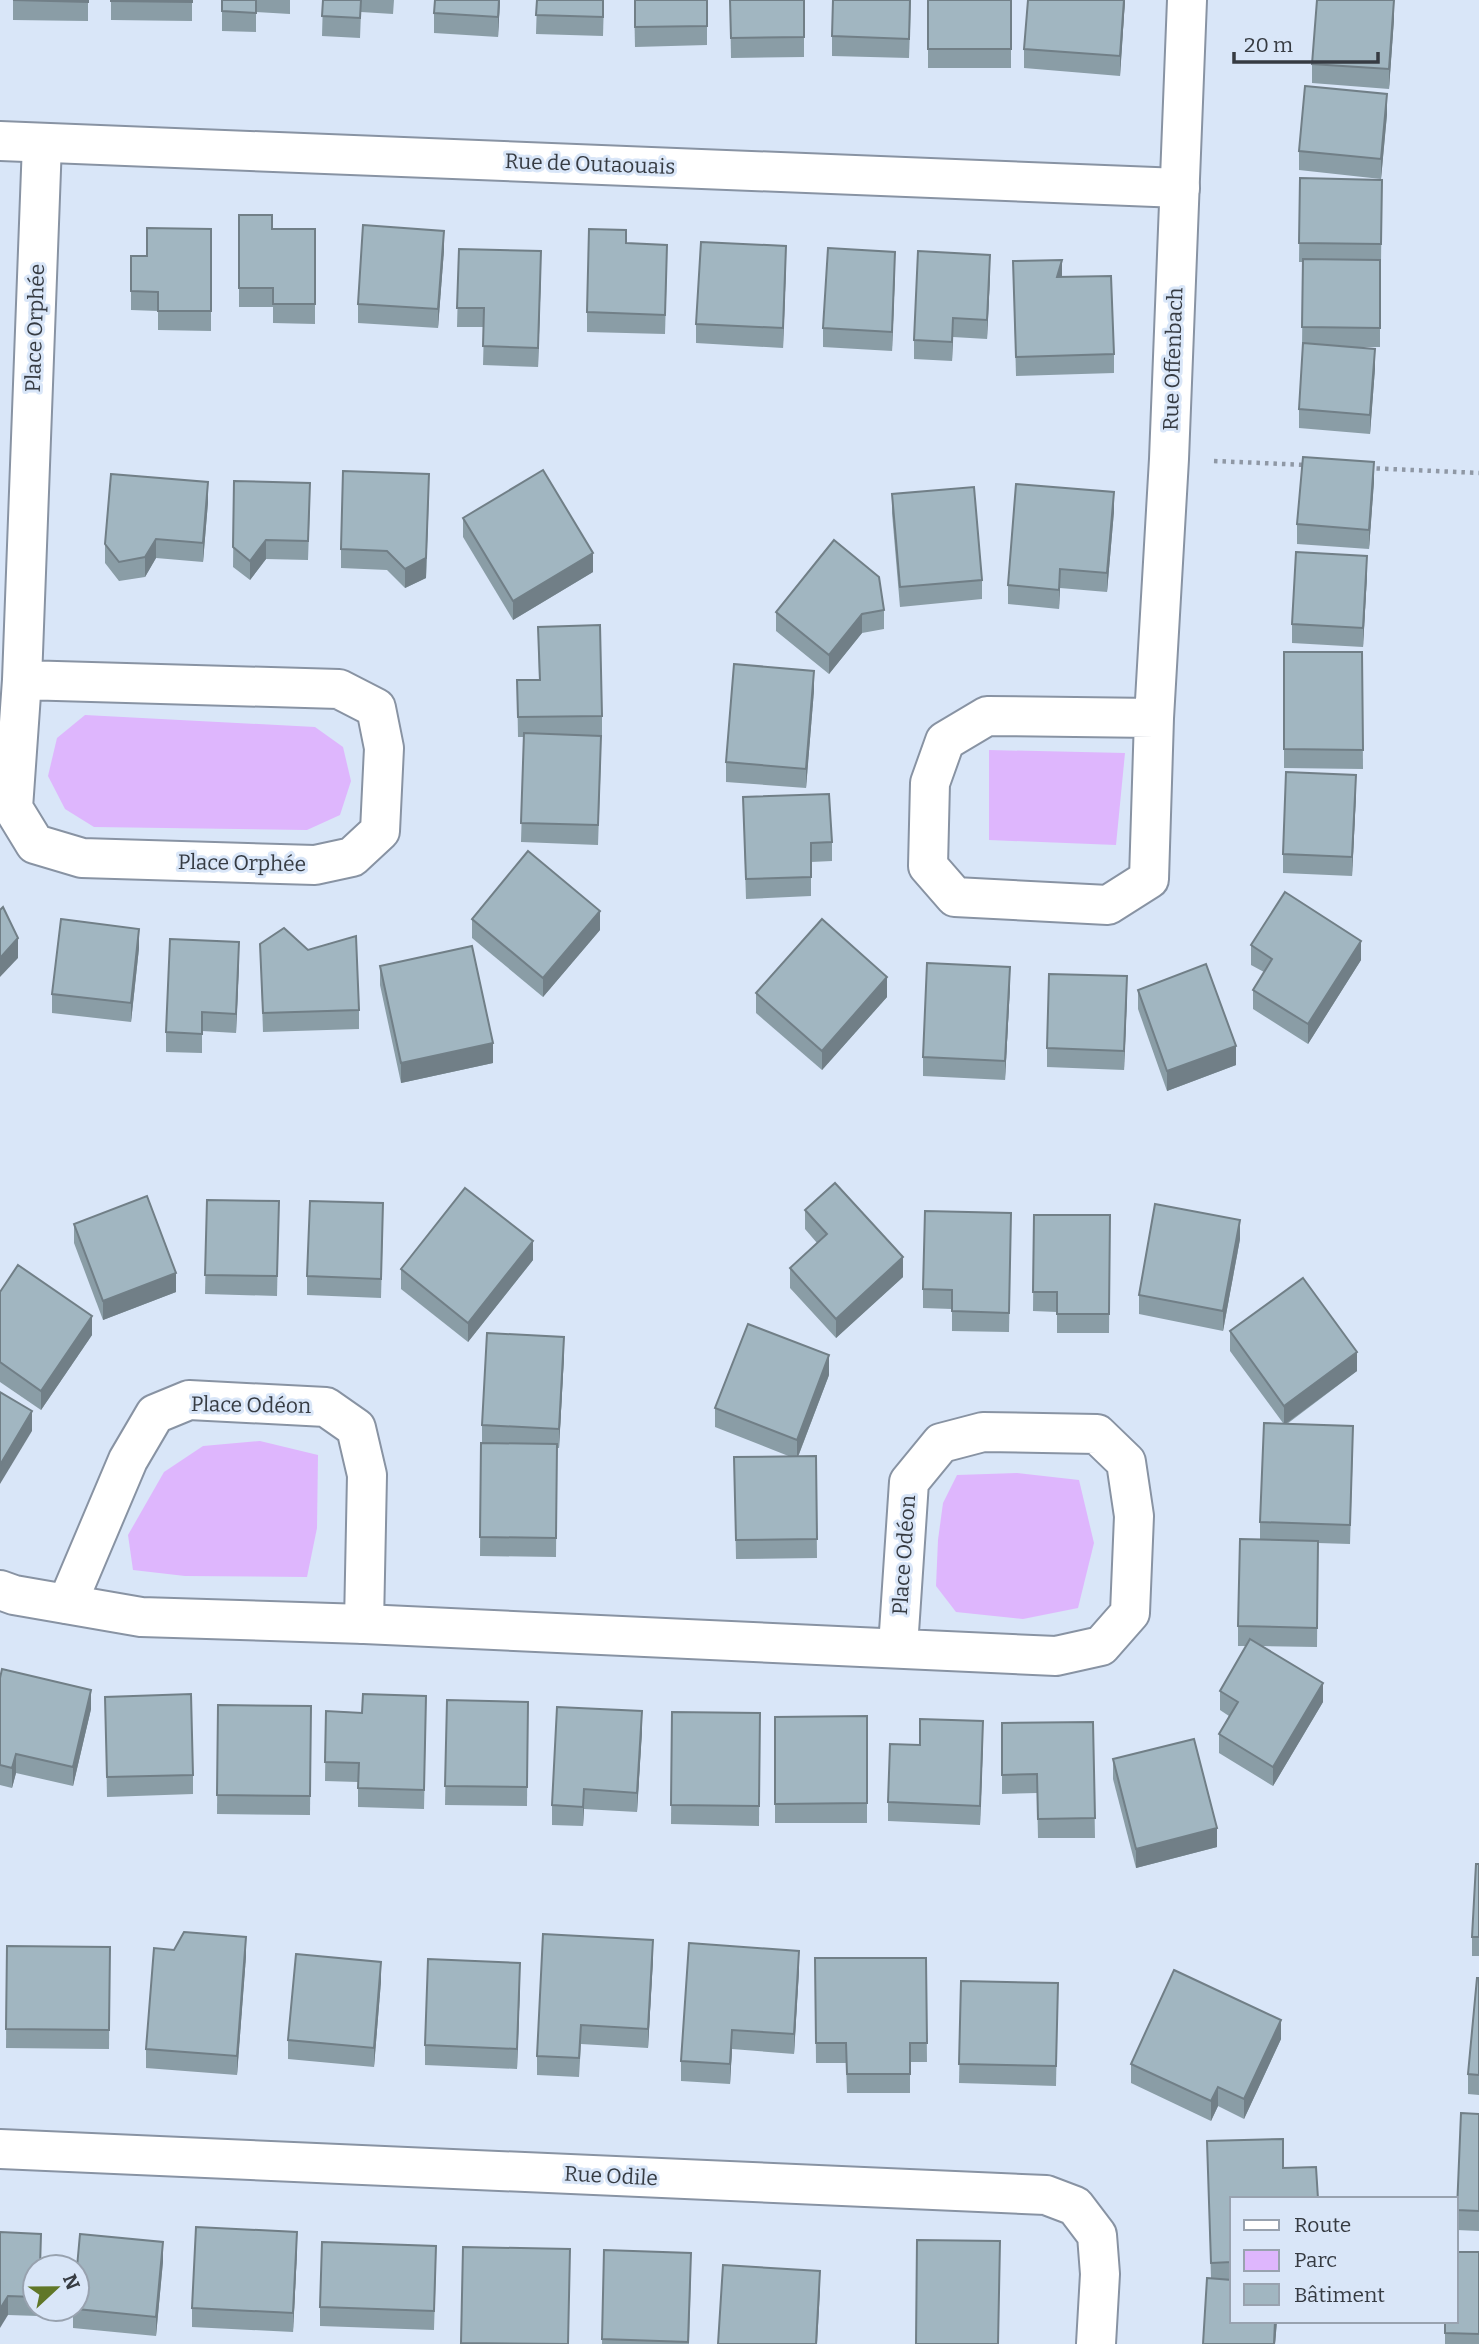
<svg xmlns="http://www.w3.org/2000/svg" width="1479" height="2344" font-family="Bitter,serif">
	<rect width="100%" height="100%" fill="#d9e6f8"/>
	<g fill="#deb6fd">
		<polygon points="85,715 315,727 343,747 351,781 340,815 307,830 94,827 65,809 48,776 57,738"/>
		<polygon points="989,750 1125,753 1116,845 989,840"/>
		<polygon points="260,1441 318,1455 317,1528 307,1577 185,1576 133,1570 128,1535 164,1472 203,1446"/>
		<polygon points="1017,1473 1079,1480 1094,1543 1078,1608 1023,1619 956,1612 936,1586 938,1540 943,1503 957,1475"/>
	</g>
	<g fill="none" stroke-linecap="round" stroke-linejoin="round">
		<g stroke="#8893a3" stroke-width="42">
			<g id="street">
				<polyline points="0,141 1180,188"/>
				<polyline points="22,680 339,689 376,708 384,748 380,831 352,857 315,865 82,858 35,844 13,808 22,680 42,143"/>
				<polyline points="1154,718 987,716 945,741 930,783 928,866 955,897 1108,905 1149,879 1154,718 1169,459 1187,0"/>
				<polyline points="0,1590 14,1595 141,1617 364,1624 1056,1656 1101,1646 1130,1613 1134,1516 1126,1462 1097,1434 983,1432 941,1443 909,1482 898,1647"/>
				<polyline points="67,1604 128,1460 155,1414 189,1400 326,1407 356,1428 367,1475 364,1624"/>
				<polyline points="0,2149 1046,2195 1075,2206 1097,2235 1100,2274 1096,2344"/>
			</g>
		</g>
		<g stroke="#8f98a5" stroke-width="4.5" stroke-dasharray="3.5 5" stroke-linecap="butt">
			<polyline points="1214,461 1307,465"/>
			<polyline points="1368,468 1479,473"/>
		</g>
		<use href="#street" stroke="#fff" stroke-width="38"/>
	</g>
	<g fill="#8a9da6">
		<polygon points="13,0 88,0 88,21 13,20"/>
		<polygon points="111,0 192,0 192,21 111,20"/>
		<polygon points="222,0 290,0 290,14 256,12 256,32 222,31"/>
		<polygon points="323,0 394,0 393,14 361,12 360,38 322,36"/>
		<polygon points="500,0 498,37 434,33 434,13"/>
		<polygon points="537,0 604,0 603,36 536,34"/>
		<polygon points="634,0 707,0 707,45 635,47"/>
		<polygon points="730,0 804,0 804,57 731,58"/>
		<polygon points="911,0 909,58 832,56 832,36"/>
		<rect x="928" y="0" width="83" height="68"/>
		<polygon points="1125,0 1120,76 1024,68 1024,49"/>
		<polygon points="1394,19 1389,89 1312,83 1312,64"/>
		<polygon points="1387,114 1381,179 1299,170 1299,151"/>
		<polygon points="1300,178 1382,180 1381,263 1380,263 1380,347 1354,347 1375,368 1370,434 1299,428 1299,409 1303,347 1302,347 1303,262 1299,262"/>
		<polygon points="239,215 272,229 315,229 315,324 273,323 273,307 239,307"/>
		<polygon points="211,229 211,331 158,330 158,311 131,310 131,256 147,256"/>
		<polygon points="626,243 667,264 665,334 587,332 587,312"/>
		<polygon points="459,249 541,270 538,367 483,365 484,327 457,327"/>
		<polygon points="444,250 438,328 358,323 358,304"/>
		<polygon points="1013,261 1062,277 1114,354 1114,373 1016,376"/>
		<polygon points="786,265 783,348 696,343 696,324"/>
		<polygon points="895,271 892,351 823,347 823,328"/>
		<polygon points="990,275 987,339 953,337 952,361 914,359 914,340"/>
		<polygon points="234,481 310,503 308,560 266,559 250,580 233,567"/>
		<polygon points="1374,481 1369,549 1297,544 1297,524"/>
		<polygon points="429,493 426,578 405,588 387,570 341,568 341,549"/>
		<polygon points="892,494 982,580 982,599 900,607 892,513"/>
		<polygon points="208,502 203,562 156,558 145,577 119,581 105,563 105,544"/>
		<polygon points="1114,511 1107,592 1060,588 1059,609 1008,604 1008,585"/>
		<polygon points="463,518 593,572 513,620 463,537"/>
		<polygon points="1367,575 1363,647 1292,643 1292,624"/>
		<polygon points="884,610 884,629 862,633 829,674 776,631 776,612"/>
		<polygon points="538,627 602,716 602,735 580,736 601,756 598,845 521,842 524,737 518,737 517,680 539,680"/>
		<polygon points="1284,652 1362,652 1363,769 1284,768"/>
		<polygon points="814,690 806,788 726,782 726,762"/>
		<polygon points="1356,794 1352,876 1283,873 1283,854"/>
		<polygon points="743,797 832,842 832,861 811,862 811,896 746,899"/>
		<polygon points="472,919 600,930 543,997 472,938"/>
		<polygon points="260,944 359,1010 359,1029 263,1032"/>
		<polygon points="1251,945 1361,960 1308,1044 1253,1009 1253,990 1264,972 1251,965"/>
		<polygon points="139,948 131,1022 52,1013 52,994"/>
		<polygon points="239,962 236,1033 202,1031 202,1053 166,1052 166,1032"/>
		<polygon points="380,966 493,1063 401,1083 380,985"/>
		<polygon points="1010,986 1005,1080 923,1076 923,1057"/>
		<polygon points="1138,990 1236,1065 1167,1091 1138,1009"/>
		<polygon points="756,993 887,997 822,1070 756,1013"/>
		<polygon points="1127,995 1124,1070 1047,1067 1047,1048"/>
		<polygon points="207,1200 279,1201 277,1296 205,1294"/>
		<polygon points="805,1210 903,1277 836,1338 790,1288 790,1268 817,1243 805,1229"/>
		<polygon points="1011,1213 1009,1332 952,1331 952,1309 923,1308 923,1289"/>
		<polygon points="1034,1215 1110,1215 1109,1333 1057,1333 1057,1312 1033,1311"/>
		<polygon points="383,1223 381,1298 307,1295 307,1276"/>
		<polygon points="74,1224 176,1292 103,1320 74,1243"/>
		<polygon points="1240,1239 1223,1331 1139,1314 1139,1295"/>
		<polygon points="533,1260 468,1342 401,1289 401,1269"/>
		<polygon points="0,1292 92,1335 41,1410 0,1382"/>
		<polygon points="1230,1331 1357,1371 1287,1424 1353,1445 1350,1544 1318,1543 1317,1647 1262,1646 1323,1702 1273,1786 1219,1753 1219,1734 1229,1716 1220,1710 1220,1691 1246,1646 1238,1646 1238,1626 1260,1540 1260,1522 1283,1423 1230,1351"/>
		<polygon points="564,1356 559,1448 557,1448 556,1557 480,1556 481,1443 482,1443 482,1425"/>
		<polygon points="829,1375 798,1457 816,1456 817,1558 736,1559 734,1457 791,1457 715,1427 715,1408"/>
		<polygon points="0,1678 91,1709 73,1786 16,1773 12,1788 0,1785"/>
		<polygon points="105,1697 193,1775 193,1794 107,1797"/>
		<polygon points="447,1700 528,1702 527,1806 445,1805"/>
		<polygon points="218,1705 311,1706 310,1815 217,1814"/>
		<polygon points="326,1711 426,1715 424,1809 358,1807 358,1782 325,1781"/>
		<polygon points="672,1712 760,1713 759,1826 671,1824"/>
		<polygon points="867,1716 867,1823 775,1823 775,1717"/>
		<polygon points="1093,1722 1095,1838 1038,1838 1037,1793 1002,1794 1002,1723"/>
		<polygon points="642,1731 637,1812 584,1809 583,1826 552,1825 552,1805"/>
		<polygon points="983,1741 980,1825 888,1821 888,1802 920,1745"/>
		<polygon points="1113,1759 1217,1847 1136,1868 1113,1779"/>
		<polygon points="1479,1845 1479,1956 1472,1956 1472,1937 1479,1864"/>
		<polygon points="7,1946 110,1947 109,2049 6,2048"/>
		<polygon points="174,1950 246,1956 237,2075 146,2068 146,2049"/>
		<polygon points="815,1958 926,1958 927,2062 910,2062 910,2093 847,2093 846,2063 816,2063"/>
		<polygon points="653,1959 648,2048 581,2044 579,2077 537,2075 537,2056"/>
		<polygon points="799,1970 794,2054 732,2049 730,2084 681,2081 681,2061"/>
		<polygon points="1479,1978 1479,2095 1468,2094 1468,2074"/>
		<polygon points="381,1981 374,2067 288,2059 288,2040"/>
		<polygon points="961,1981 1058,1983 1056,2086 959,2083"/>
		<polygon points="520,1983 517,2069 425,2065 425,2045"/>
		<polygon points="1281,2039 1244,2119 1218,2106 1211,2121 1131,2083 1131,2064"/>
		<polygon points="1479,2114 1479,2231 1457,2230 1457,2210"/>
		<polygon points="1207,2141 1232,2199 1232,2321 1277,2321 1275,2344 1203,2344 1211,2278"/>
		<polygon points="0,2232 41,2253 41,2267 35,2267 35,2309 39,2309 38,2316 8,2315"/>
		<polygon points="463,2247 568,2344 461,2344"/>
		<polygon points="604,2250 691,2273 689,2344 602,2344"/>
		<polygon points="297,2251 293,2332 192,2327 192,2308"/>
		<polygon points="1479,2252 1479,2344 1445,2344 1445,2321"/>
		<polygon points="163,2261 156,2336 73,2328 73,2309"/>
		<polygon points="436,2265 434,2330 320,2326 320,2307"/>
	</g>
	<g fill="#717f87">
		<polygon points="499,0 500,0 498,37 498,17"/>
		<polygon points="1124,0 1125,0 1120,76 1120,56"/>
		<polygon points="1394,0 1394,19 1389,89 1389,69"/>
		<polygon points="1387,94 1387,114 1381,179 1381,159"/>
		<polygon points="444,231 444,250 438,328 438,309"/>
		<polygon points="786,246 786,265 783,348 783,328"/>
		<polygon points="541,251 541,270 538,367 538,348"/>
		<polygon points="895,252 895,271 892,351 892,332"/>
		<polygon points="990,255 990,275 987,339 987,320"/>
		<polygon points="1062,260 1062,279 1057,277"/>
		<polygon points="953,318 953,337 952,361 952,342"/>
		<polygon points="1375,349 1375,368 1370,434 1370,415"/>
		<polygon points="1374,462 1374,481 1369,549 1369,530"/>
		<polygon points="429,474 426,578 405,588 405,569"/>
		<polygon points="208,482 208,502 203,562 203,543"/>
		<polygon points="1114,492 1114,511 1107,592 1107,573"/>
		<polygon points="156,539 156,558 145,577 145,557"/>
		<polygon points="266,540 266,559 250,580 250,561"/>
		<polygon points="593,553 593,572 513,620 513,601"/>
		<polygon points="1367,556 1367,575 1363,647 1363,628"/>
		<polygon points="1060,569 1060,588 1059,609 1059,590"/>
		<polygon points="862,614 862,633 829,674 829,655"/>
		<polygon points="814,671 814,690 806,788 806,769"/>
		<polygon points="1356,775 1356,794 1352,876 1352,857"/>
		<polygon points="600,911 600,930 543,997 543,978"/>
		<polygon points="139,929 139,948 131,1022 131,1003"/>
		<polygon points="18,938 18,958 0,977 0,958"/>
		<polygon points="1361,941 1361,960 1308,1044 1308,1024"/>
		<polygon points="239,942 239,962 236,1033 236,1014"/>
		<polygon points="1010,967 1010,986 1005,1080 1005,1061"/>
		<polygon points="1127,976 1127,995 1124,1070 1124,1051"/>
		<polygon points="887,977 887,997 822,1070 822,1051"/>
		<polygon points="493,1043 493,1063 401,1083 401,1063"/>
		<polygon points="1236,1046 1236,1065 1167,1091 1167,1071"/>
		<polygon points="1240,1220 1240,1239 1223,1331 1223,1311"/>
		<polygon points="533,1241 533,1260 468,1342 468,1323"/>
		<polygon points="903,1257 903,1277 836,1338 836,1319"/>
		<polygon points="176,1273 176,1292 103,1320 103,1301"/>
		<polygon points="92,1316 92,1335 41,1410 41,1391"/>
		<polygon points="564,1337 564,1356 559,1448 559,1429"/>
		<polygon points="1357,1352 1357,1371 1284,1425 1284,1406"/>
		<polygon points="829,1355 829,1375 797,1459 797,1440"/>
		<polygon points="32,1411 32,1431 0,1484 0,1465"/>
		<polygon points="1323,1683 1323,1702 1273,1786 1273,1767"/>
		<polygon points="91,1690 91,1709 73,1786 73,1767"/>
		<polygon points="642,1711 642,1731 637,1812 637,1793"/>
		<polygon points="983,1721 983,1741 980,1825 980,1806"/>
		<polygon points="16,1754 16,1773 12,1788 12,1768"/>
		<polygon points="584,1789 584,1809 583,1826 583,1807"/>
		<polygon points="1217,1828 1217,1847 1136,1868 1136,1849"/>
		<polygon points="246,1937 246,1956 237,2075 237,2056"/>
		<polygon points="653,1940 653,1959 648,2048 648,2029"/>
		<polygon points="799,1951 799,1970 794,2054 794,2034"/>
		<polygon points="381,1962 381,1981 374,2067 374,2048"/>
		<polygon points="520,1963 520,1983 517,2069 517,2049"/>
		<polygon points="1281,2020 1281,2039 1244,2119 1244,2099"/>
		<polygon points="732,2030 732,2049 730,2084 730,2064"/>
		<polygon points="1218,2087 1218,2106 1211,2121 1211,2101"/>
		<polygon points="297,2232 297,2251 293,2332 293,2313"/>
		<polygon points="163,2242 163,2261 156,2336 156,2317"/>
		<polygon points="820,2271 820,2290 817,2344 816,2344"/>
		<polygon points="8,2296 8,2315 0,2328 0,2309"/>
		<polygon points="1275,2321 1277,2321 1275,2344 1274,2344"/>
	</g>
	<g fill="#a1b6c1" stroke="#717f87" stroke-width="2">
		<polygon points="13,0 88,0 88,2"/>
		<polygon points="111,0 192,0 192,2 111,1"/>
		<polygon points="222,0 256,0 256,13 222,11"/>
		<polygon points="323,0 361,0 360,18 322,16"/>
		<polygon points="435,0 499,0 498,17 434,13"/>
		<polygon points="537,0 603,0 603,17 536,15"/>
		<polygon points="635,0 707,0 707,26 635,27"/>
		<polygon points="730,0 804,0 804,37 731,38"/>
		<polygon points="833,0 910,0 909,39 832,36"/>
		<rect x="928" y="0" width="83" height="49"/>
		<polygon points="1028,0 1124,0 1120,56 1024,49"/>
		<polygon points="1317,0 1394,0 1389,69 1312,64"/>
		<polygon points="1305,86 1387,94 1381,159 1299,151"/>
		<polygon points="1300,178 1382,180 1381,244 1299,243"/>
		<polygon points="239,215 272,215 272,229 315,229 315,304 273,304 273,288 239,288"/>
		<polygon points="363,225 444,231 438,309 358,304"/>
		<polygon points="147,228 211,229 211,311 158,311 158,292 131,291 131,256 147,256"/>
		<polygon points="589,229 626,230 626,243 667,245 665,315 587,312"/>
		<polygon points="701,242 786,246 783,328 696,324"/>
		<polygon points="828,248 895,252 892,332 823,328"/>
		<polygon points="459,249 541,251 538,348 483,346 484,308 457,308"/>
		<polygon points="918,251 990,255 987,320 953,318 952,342 914,340"/>
		<polygon points="1303,259 1380,260 1380,328 1302,327"/>
		<polygon points="1062,260 1057,277 1111,276 1114,354 1016,357 1013,261"/>
		<polygon points="1303,343 1375,349 1370,415 1299,409"/>
		<polygon points="1303,457 1374,462 1369,530 1297,524"/>
		<polygon points="543,470 593,553 513,601 463,518"/>
		<polygon points="343,471 429,474 426,558 405,569 387,551 341,549"/>
		<polygon points="111,474 208,482 203,543 156,539 145,557 119,562 105,544"/>
		<polygon points="234,481 310,483 308,541 266,540 250,561 233,547"/>
		<polygon points="1016,484 1114,492 1107,573 1060,569 1059,590 1008,585"/>
		<polygon points="974,487 982,580 900,587 892,494"/>
		<polygon points="834,540 879,577 884,610 862,614 829,655 776,612"/>
		<polygon points="1296,552 1367,556 1363,628 1292,624"/>
		<polygon points="600,625 602,716 518,717 517,680 540,680 538,627"/>
		<polygon points="1284,652 1362,652 1363,750 1284,749"/>
		<polygon points="734,664 814,671 806,769 726,762"/>
		<polygon points="524,733 601,736 598,825 521,823"/>
		<polygon points="1286,772 1356,775 1352,857 1283,854"/>
		<polygon points="829,794 832,842 811,843 811,877 746,879 743,797"/>
		<polygon points="528,851 600,911 543,978 472,919"/>
		<polygon points="1285,892 1361,941 1308,1024 1253,990 1272,959 1251,945"/>
		<polygon points="3,907 18,938 0,958 0,910"/>
		<polygon points="61,919 139,929 131,1003 52,994"/>
		<polygon points="822,919 887,977 822,1051 756,993"/>
		<polygon points="284,928 308,950 356,936 359,1010 263,1013 260,944"/>
		<polygon points="170,939 239,942 236,1014 202,1012 202,1034 166,1032"/>
		<polygon points="472,946 493,1043 401,1063 380,966"/>
		<polygon points="927,963 1010,967 1005,1061 923,1057"/>
		<polygon points="1206,964 1236,1046 1167,1071 1138,990"/>
		<polygon points="1049,974 1127,976 1124,1051 1047,1048"/>
		<polygon points="835,1183 903,1257 836,1319 790,1268 827,1234 805,1210"/>
		<polygon points="465,1188 533,1241 468,1323 401,1269"/>
		<polygon points="147,1196 176,1273 103,1301 74,1224"/>
		<polygon points="207,1200 279,1201 277,1276 205,1275"/>
		<polygon points="310,1201 383,1203 381,1279 307,1276"/>
		<polygon points="1155,1204 1240,1220 1223,1311 1139,1295"/>
		<polygon points="925,1211 1011,1213 1009,1313 952,1311 952,1290 923,1289"/>
		<polygon points="1034,1215 1110,1215 1109,1314 1057,1314 1057,1292 1033,1292"/>
		<polygon points="18,1265 92,1316 41,1391 0,1362 0,1292"/>
		<polygon points="1303,1278 1357,1352 1284,1406 1230,1331"/>
		<polygon points="748,1324 829,1355 797,1440 715,1408"/>
		<polygon points="487,1333 564,1337 559,1429 482,1425"/>
		<polygon points="0,1392 32,1411 0,1465"/>
		<polygon points="1264,1423 1353,1426 1350,1525 1260,1522"/>
		<polygon points="481,1443 557,1444 556,1538 480,1537"/>
		<polygon points="816,1456 817,1539 736,1540 734,1457"/>
		<polygon points="1240,1539 1318,1541 1317,1628 1238,1626"/>
		<polygon points="1250,1639 1323,1683 1273,1767 1219,1734 1238,1702 1220,1691"/>
		<polygon points="2,1669 91,1690 73,1767 16,1754 12,1768 0,1765 0,1678"/>
		<polygon points="191,1694 193,1775 107,1777 105,1697"/>
		<polygon points="363,1694 426,1696 424,1790 358,1788 359,1763 325,1762 326,1711 362,1713"/>
		<polygon points="447,1700 528,1702 527,1787 445,1786"/>
		<polygon points="218,1705 311,1706 310,1796 217,1795"/>
		<polygon points="557,1707 642,1711 637,1793 584,1789 583,1807 552,1805"/>
		<polygon points="672,1712 760,1713 759,1806 671,1805"/>
		<polygon points="867,1716 867,1803 775,1804 775,1717"/>
		<polygon points="920,1719 983,1721 980,1806 888,1802 890,1744 920,1745"/>
		<polygon points="1093,1722 1095,1818 1038,1819 1037,1774 1002,1775 1002,1723"/>
		<polygon points="1194,1739 1217,1828 1136,1849 1113,1759"/>
		<polygon points="1476,1864 1479,1864 1479,1937 1472,1937"/>
		<polygon points="184,1932 246,1937 237,2056 146,2049 154,1948 174,1950"/>
		<polygon points="543,1934 653,1940 648,2029 581,2025 579,2058 537,2056"/>
		<polygon points="689,1943 799,1951 794,2034 732,2030 730,2064 681,2061"/>
		<polygon points="7,1946 110,1947 109,2030 6,2029"/>
		<polygon points="296,1954 381,1962 374,2048 288,2040"/>
		<polygon points="815,1958 926,1958 927,2043 910,2043 910,2074 847,2074 846,2043 816,2043"/>
		<polygon points="428,1959 520,1963 517,2049 425,2045"/>
		<polygon points="1174,1970 1281,2020 1244,2099 1218,2087 1211,2101 1131,2064"/>
		<polygon points="1477,1978 1479,1978 1479,2075 1468,2074"/>
		<polygon points="961,1981 1058,1983 1056,2066 959,2064"/>
		<polygon points="1461,2113 1479,2114 1479,2211 1457,2210"/>
		<polygon points="1283,2139 1283,2168 1316,2167 1318,2199 1232,2199 1232,2262 1211,2263 1207,2141"/>
		<polygon points="196,2227 297,2232 293,2313 192,2308"/>
		<polygon points="0,2232 41,2234 40,2267 35,2267 35,2297 8,2296 0,2309"/>
		<polygon points="80,2234 163,2242 156,2317 77,2309 77,2267"/>
		<polygon points="917,2240 1000,2241 998,2344 916,2344"/>
		<polygon points="322,2242 436,2246 434,2311 320,2307"/>
		<polygon points="463,2247 570,2249 568,2344 461,2343"/>
		<polygon points="604,2250 691,2253 688,2342 602,2339"/>
		<polygon points="1456,2252 1479,2252 1479,2334 1445,2333 1445,2321 1456,2321"/>
		<polygon points="723,2265 820,2271 816,2344 718,2344"/>
		<polygon points="1207,2278 1232,2280 1232,2321 1275,2321 1274,2344 1203,2344"/>
	</g>
	<g text-anchor="middle" stroke-width="6" stroke-linejoin="round" paint-order="stroke">
		<g font-size="21" fill="#363b42" stroke="#d9e6f8">
			<text transform="translate(590 164) rotate(2)" y="7">Rue de Outaouais</text>
			<text transform="translate(35 328) rotate(-88)" y="7">Place Orphée</text>
			<text transform="translate(1173 359) rotate(-88)" y="7">Rue Offenbach</text>
			<text transform="translate(242 863) rotate(1)" y="7">Place Orphée</text>
			<text transform="translate(251 1405) rotate(1)" y="7">Place Odéon</text>
			<text transform="translate(904 1555) rotate(-86)" y="7">Place Odéon</text>
			<text transform="translate(611 2176) rotate(3)" y="7">Rue Odile</text>
		</g>
	</g>
	<rect x="1230" y="2197" width="228" height="126" fill="#d9e6f8" stroke="#98a2af" stroke-width="2"/>
	<rect x="1244" y="2220" width="35" height="10" fill="#ffffff" stroke="#98a2af" stroke-width="2"/>
	<text x="1294" y="2232" font-size="21" fill="#363b42">Route</text>
	<rect x="1244" y="2250" width="35" height="21" fill="#deb6fd" stroke="#98a2af" stroke-width="2"/>
	<text x="1294" y="2267" font-size="21" fill="#363b42">Parc</text>
	<rect x="1244" y="2284" width="35" height="21" fill="#a1b6c1" stroke="#98a2af" stroke-width="2"/>
	<text x="1294" y="2302" font-size="21" fill="#363b42">Bâtiment</text>
	<g transform="translate(56 2288) rotate(68)"><circle r="33" fill="#d9e6f8" stroke="#98a2af" stroke-width="2"/>
	<path d="M0-5L12 26L0 18L-12 26Z" fill="#607728"/>
	<text y="-10" font-size="19" font-weight="bold" text-anchor="middle" fill="#363b42">N</text>
	</g>
	<path d="M1234 52v10h144v-10" fill="none" stroke="#363b42" stroke-width="3.5"/>
	<text x="1244" y="52" font-size="21" fill="#363b42" stroke="#d9e6f8" stroke-width="5" paint-order="stroke">20 m</text>
</svg>
